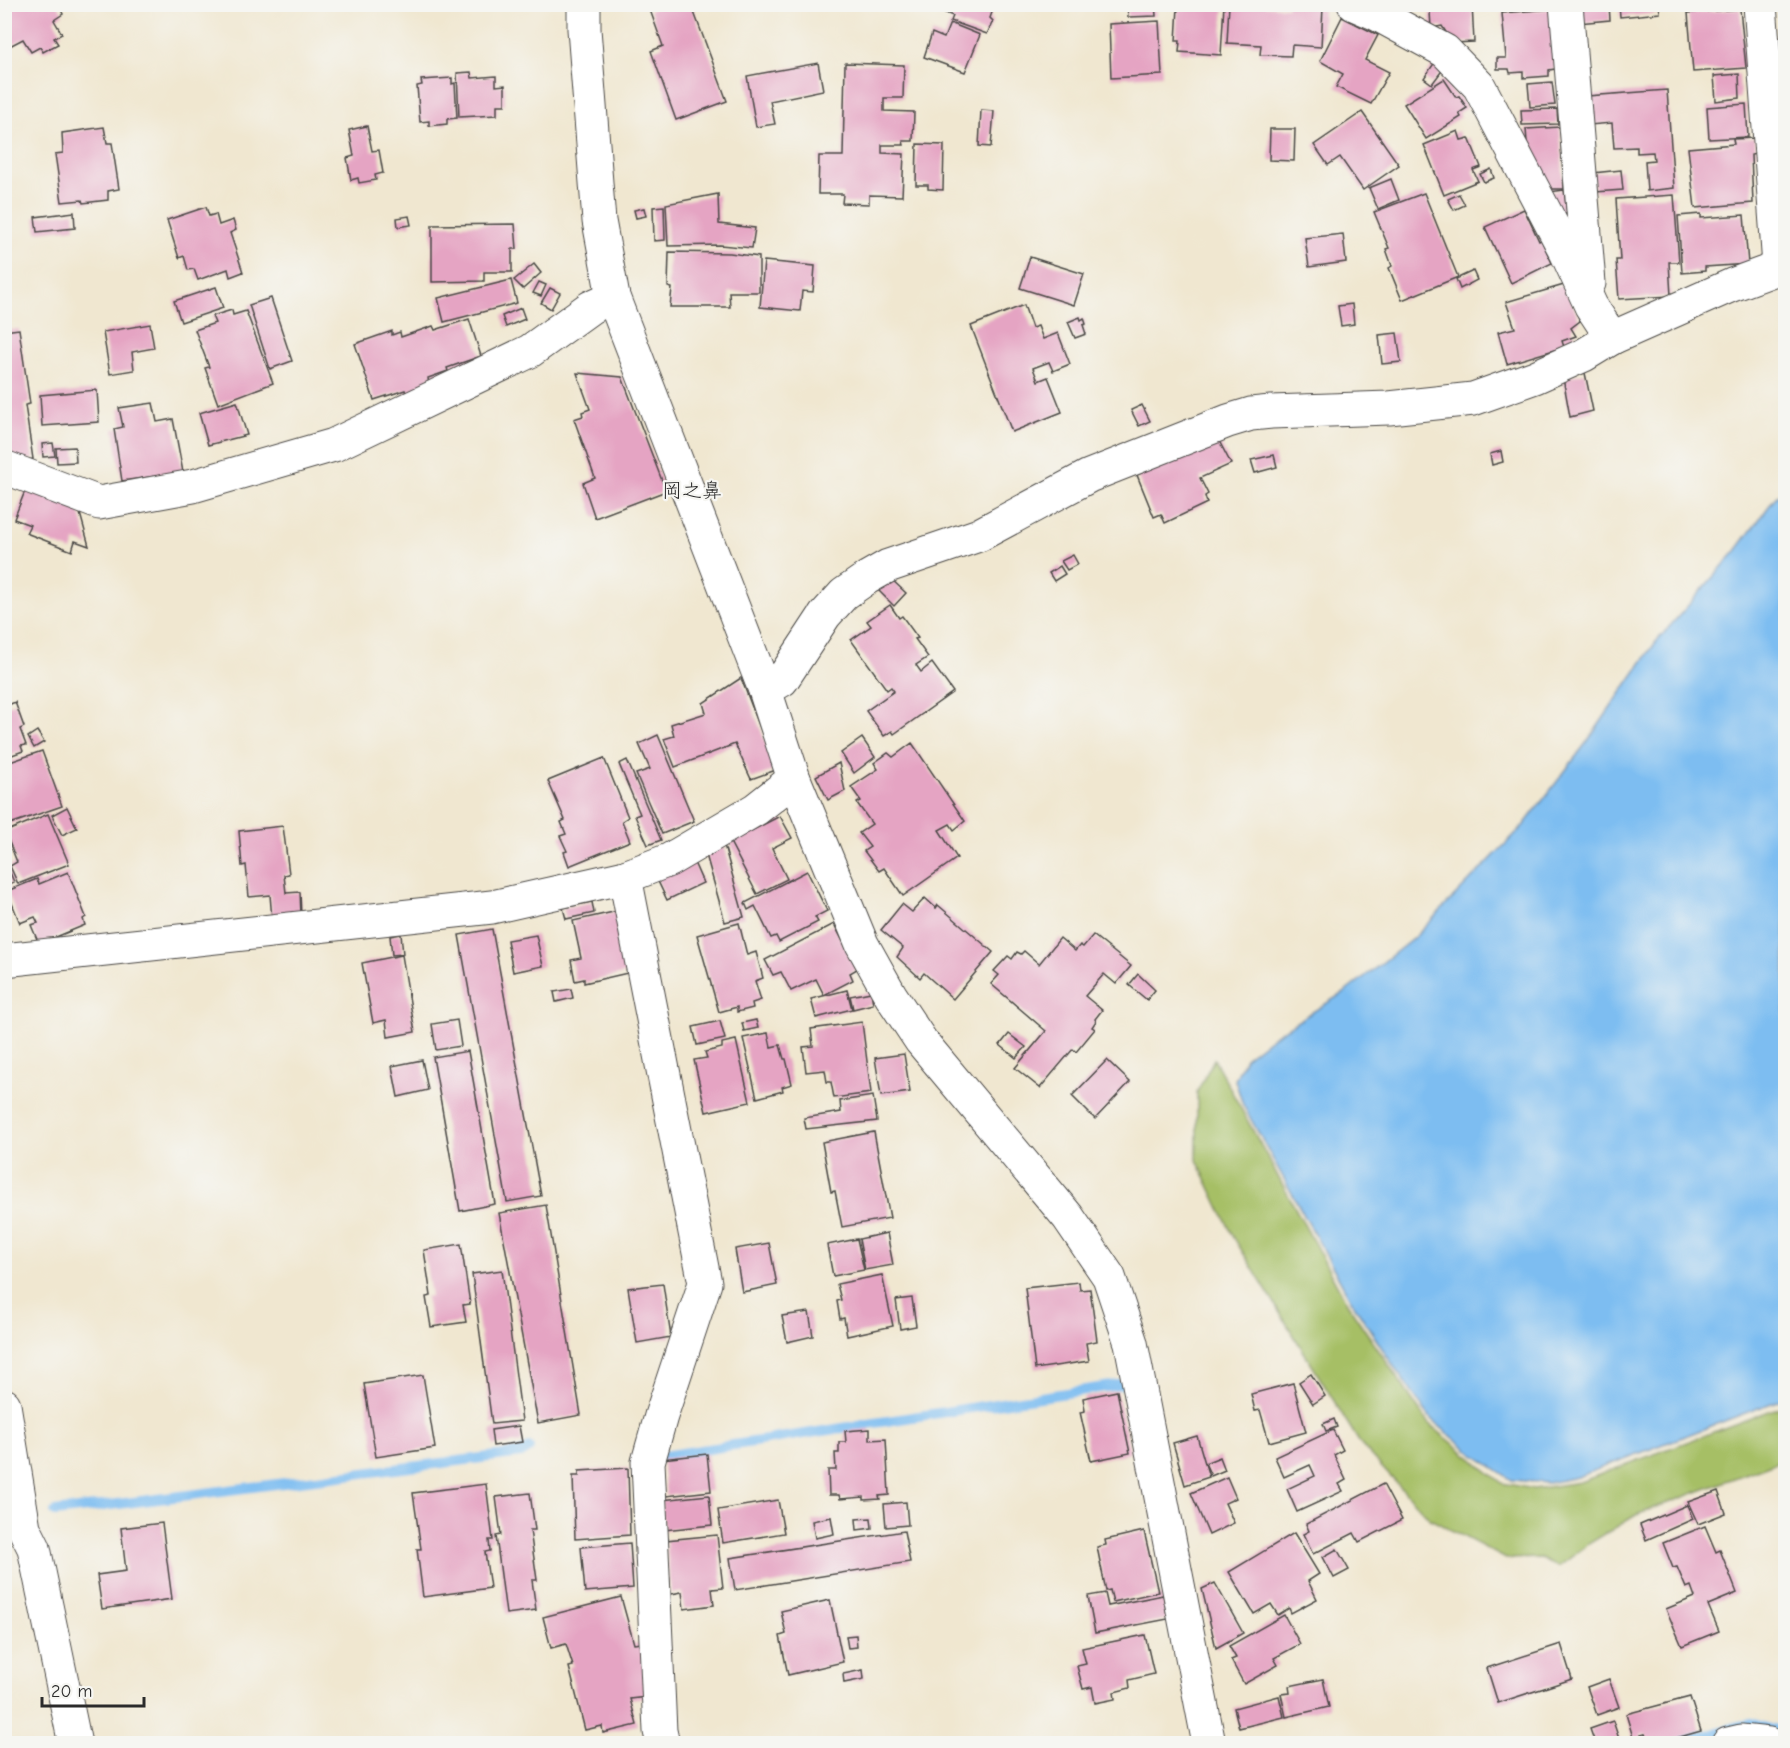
<svg xmlns="http://www.w3.org/2000/svg" width="1790" height="1748" font-family="'Comic Neue','Klee One',sans-serif">
	<rect width="100%" height="100%" fill="#f6f6f2"/>
	<filter id="ink" filterUnits="userSpaceOnUse"><feTurbulence type="fractalNoise" baseFrequency=".0167" numOctaves="2"/><feDisplacementMap in="SourceGraphic" scale="12" xChannelSelector="R" yChannelSelector="G"/><feConvolveMatrix kernelMatrix="1 2 1 2 8 2 1 2 1" color-interpolation-filters="sRGB"/></filter>
	<filter id="wash" filterUnits="userSpaceOnUse"><feTurbulence type="fractalNoise" baseFrequency=".008" numOctaves="4" result="noise"/><feDisplacementMap in="SourceGraphic" scale="24" xChannelSelector="R" yChannelSelector="G"/><feGaussianBlur stdDeviation="1.35" result="paint"/><feColorMatrix in="noise" values="0 0 0 0 0 0 0 0 0 0 0 0 0 0 0 0 0 1.4 0 .05"/><feComposite in="paint" operator="in"/></filter>
	<g filter="url(#wash)">
		<rect width="100%" height="100%" fill="#f0e7d0"/>
		<polygon fill="#a6bf65" stroke="#687548" stroke-width="1.5" points="1214,1059 1348,1305 1428,1423 1502,1483 1534,1489 1580,1482 1785,1405 1785,1459 1636,1515 1590,1543 1558,1567 1541,1558 1506,1559 1430,1519 1361,1445 1234,1238 1197,1160 1197,1092"/>
		<polygon fill="#7dbdf1" stroke="#54748e" stroke-width="1.5" points="1785,488 1785,1398 1577,1477 1548,1483 1512,1480 1473,1454 1432,1420 1396,1370 1351,1300 1243,1105 1235,1080 1245,1058 1272,1037 1345,992 1415,937 1524,825 1587,742 1656,642 1736,551 1775,498"/>
		<g fill="none" stroke-linecap="round" stroke-linejoin="round">
			<g stroke="#7dbdf1" stroke-width="10">
				<polyline points="657,1457 1124,1384"/>
				<polyline points="55,1512 521,1453 529,1448"/>
				<polyline points="1675,1744 1751,1723 1786,1734"/>
			</g>
		</g>
		<g id="blocks">
			<g fill="#e5a4c3">
				<polygon points="4,4 58,4 63,14 54,20 62,34 54,38 58,44 43,52 40,47 31,52 23,39 4,49"/>
				<polygon points="664,4 691,4 727,101 676,120 651,51 663,46 650,10"/>
				<polygon points="946,4 995,4 990,18 993,21 987,34 951,21 953,16 943,12"/>
				<polygon points="1127,4 1155,4 1156,16 1128,17"/>
				<polygon points="1186,4 1224,4 1221,55 1179,52 1180,41 1176,41 1178,7 1186,7"/>
				<polygon points="1229,4 1265,4 1265,6 1288,7 1288,4 1307,4 1307,6 1323,7 1321,47 1292,45 1291,56 1260,55 1261,45 1227,43"/>
				<polygon points="1424,4 1472,4 1474,42 1453,43 1442,26 1431,28 1430,11 1425,11"/>
				<polygon points="1576,4 1609,4 1610,20 1578,23"/>
				<polygon points="1619,4 1659,4 1660,13 1620,17"/>
				<polygon points="1552,9 1555,69 1549,70 1549,76 1523,78 1523,72 1510,73 1509,69 1497,69 1497,58 1506,58 1502,13"/>
				<polygon points="1740,9 1746,68 1693,72 1688,13"/>
				<polygon points="1342,17 1378,35 1365,60 1389,72 1371,104 1336,87 1343,74 1320,61"/>
				<polygon points="1159,21 1162,75 1111,78 1109,24"/>
				<polygon points="950,23 980,35 965,72 924,57 932,33 944,38"/>
				<polygon points="1775,38 1785,38 1785,62 1776,62"/>
				<polygon points="1435,62 1444,68 1432,84 1424,78"/>
				<polygon points="818,63 823,90 770,101 775,124 756,127 747,76"/>
				<polygon points="845,63 904,65 903,98 884,98 884,111 914,112 913,141 903,141 904,145 882,145 882,153 904,154 902,196 869,195 869,204 842,203 843,194 818,194 819,156 843,156"/>
				<polygon points="471,72 472,78 496,76 496,86 505,85 505,105 497,105 497,115 459,117 457,73"/>
				<polygon points="1739,74 1740,98 1716,101 1714,76"/>
				<polygon points="452,78 452,84 455,83 457,118 447,119 447,124 429,126 429,121 420,122 417,86 422,85 421,80"/>
				<polygon points="1444,79 1456,97 1459,96 1467,108 1459,113 1461,117 1426,139 1404,104"/>
				<polygon points="1552,82 1555,105 1530,107 1528,84"/>
				<polygon points="1667,90 1674,188 1647,191 1645,161 1654,160 1653,152 1637,153 1637,147 1614,148 1612,123 1589,125 1587,96"/>
				<polygon points="1746,104 1748,137 1709,139 1707,107"/>
				<polygon points="1557,109 1558,124 1522,125 1521,110"/>
				<polygon points="981,110 994,111 991,147 979,146"/>
				<polygon points="1362,112 1399,165 1363,190 1340,157 1328,165 1314,145"/>
				<polygon points="367,126 372,151 379,150 383,173 375,175 376,180 359,183 358,178 351,180 347,158 354,156 349,130"/>
				<polygon points="104,127 107,143 112,143 119,189 108,191 108,200 83,203 82,200 62,202 55,154 63,153 62,133"/>
				<polygon points="1560,127 1564,189 1547,189 1528,155 1526,129"/>
				<polygon points="1270,129 1295,129 1294,161 1269,160"/>
				<polygon points="1458,131 1461,140 1469,138 1481,167 1473,170 1478,181 1444,195 1424,145"/>
				<polygon points="1755,138 1756,154 1751,155 1753,203 1695,208 1688,148 1734,144 1733,139"/>
				<polygon points="917,144 944,145 943,190 928,189 928,185 916,185"/>
				<polygon points="1491,169 1494,178 1484,182 1480,174"/>
				<polygon points="1621,170 1623,190 1595,192 1593,173"/>
				<polygon points="1391,179 1399,200 1378,209 1369,188"/>
				<polygon points="1564,190 1567,214 1560,214 1549,192"/>
				<polygon points="1424,193 1458,277 1402,300 1389,268 1392,266 1386,249 1389,248 1374,212"/>
				<polygon points="718,194 719,224 755,228 752,248 720,245 668,246 666,204"/>
				<polygon points="1459,194 1465,205 1454,210 1448,199"/>
				<polygon points="1674,195 1679,262 1669,262 1671,296 1619,299 1616,260 1620,260 1616,199"/>
				<polygon points="664,206 665,240 654,241 653,207"/>
				<polygon points="206,207 209,216 216,214 219,225 233,220 236,230 230,233 243,272 230,277 228,269 198,280 194,269 188,270 184,256 179,258 167,220"/>
				<polygon points="644,208 646,216 636,218 634,210"/>
				<polygon points="1524,209 1539,241 1541,240 1552,263 1511,283 1485,227"/>
				<polygon points="74,212 75,228 37,232 35,217"/>
				<polygon points="1701,214 1701,218 1744,215 1748,264 1705,267 1705,271 1682,273 1678,216"/>
				<polygon points="409,216 411,225 398,227 397,218"/>
				<polygon points="515,224 517,249 512,249 512,272 484,272 484,281 432,282 432,225"/>
				<polygon points="1343,234 1346,262 1309,267 1305,238"/>
				<polygon points="669,252 730,253 759,257 759,292 729,292 730,307 670,307 672,288 668,287"/>
				<polygon points="1030,257 1084,274 1074,305 1020,288"/>
				<polygon points="764,261 815,266 813,292 802,291 800,311 760,307"/>
				<polygon points="534,264 541,273 523,289 514,280"/>
				<polygon points="1473,271 1477,280 1460,289 1456,279"/>
				<polygon points="511,280 517,303 444,322 438,298"/>
				<polygon points="539,282 546,285 541,296 533,293"/>
				<polygon points="1564,285 1580,321 1571,328 1576,336 1562,341 1564,347 1507,364 1498,332 1515,328 1506,302"/>
				<polygon points="216,287 223,308 181,322 174,301"/>
				<polygon points="550,288 560,293 551,309 541,303"/>
				<polygon points="271,298 292,361 270,369 249,305"/>
				<polygon points="1352,304 1354,324 1341,326 1338,306"/>
				<polygon points="1024,305 1032,328 1038,326 1043,339 1058,333 1070,364 1053,371 1049,362 1033,368 1038,381 1048,377 1062,412 1012,432 971,326"/>
				<polygon points="521,308 525,319 506,327 502,316"/>
				<polygon points="232,310 233,315 246,311 273,383 218,404 205,368 209,367 195,330 215,323 212,316"/>
				<polygon points="1080,317 1081,320 1084,318 1086,324 1083,325 1086,334 1075,338 1068,322"/>
				<polygon points="469,319 481,356 447,368 448,371 428,378 429,386 406,394 405,390 374,400 355,344 392,331 392,335 400,332 401,337 433,326 435,330"/>
				<polygon points="150,324 154,348 132,352 134,370 110,374 103,332"/>
				<polygon points="19,329 30,404 25,405 33,459 9,462 4,458 4,331"/>
				<polygon points="1397,333 1401,362 1382,364 1379,335"/>
				<polygon points="577,373 622,377 666,491 595,518 583,483 595,478 574,419 583,416 582,412 590,409"/>
				<polygon points="1585,373 1593,411 1570,417 1563,378"/>
				<polygon points="97,390 99,422 42,426 40,395"/>
				<polygon points="237,402 247,435 208,445 199,413"/>
				<polygon points="153,403 157,422 173,419 183,472 122,481 114,429 123,427 119,408"/>
				<polygon points="1142,405 1150,421 1139,426 1131,410"/>
				<polygon points="1217,437 1231,464 1200,478 1208,494 1205,496 1207,503 1165,523 1161,514 1154,517 1137,475"/>
				<polygon points="53,443 55,456 43,457 42,444"/>
				<polygon points="75,447 76,462 57,463 56,448"/>
				<polygon points="1501,451 1503,462 1492,465 1490,454"/>
				<polygon points="1274,455 1277,467 1255,473 1251,460"/>
				<polygon points="27,486 78,506 89,546 75,541 72,551 26,533 30,525 14,519"/>
				<polygon points="1073,555 1078,564 1067,570 1061,561"/>
				<polygon points="1060,566 1065,574 1054,581 1049,573"/>
				<polygon points="889,577 906,593 894,606 878,590"/>
				<polygon points="890,605 899,618 902,616 918,638 915,639 928,657 916,665 921,672 932,663 953,692 894,734 892,731 884,736 866,711 894,691 891,687 887,690 851,640 871,626 867,621"/>
				<polygon points="741,678 776,770 751,779 735,744 675,767 664,739 674,736 671,724 706,713 703,703"/>
				<polygon points="4,702 6,706 15,702 24,727 20,729 26,745 21,746 23,751 4,758"/>
				<polygon points="37,731 44,742 34,748 28,737"/>
				<polygon points="658,735 694,821 662,834 636,774 650,769 639,744"/>
				<polygon points="862,738 875,757 854,773 841,753"/>
				<polygon points="912,743 965,821 954,830 950,824 939,830 957,858 903,896 884,868 879,871 864,851 870,847 859,833 872,824 857,803 861,801 851,787 878,769 874,763 888,753 893,757"/>
				<polygon points="42,751 62,806 7,825 4,817 4,764"/>
				<polygon points="604,758 628,817 622,821 630,841 569,866 564,852 567,851 560,836 566,834 561,822 565,820 548,781"/>
				<polygon points="627,760 661,840 648,845 635,816 640,814 619,764"/>
				<polygon points="839,763 845,791 828,800 816,776"/>
				<polygon points="67,807 77,828 62,835 52,815"/>
				<polygon points="48,814 69,864 18,884 10,866 17,862 5,832"/>
				<polygon points="780,816 792,838 772,848 787,879 757,894 730,842"/>
				<polygon points="283,826 289,874 284,875 286,893 300,892 301,916 272,919 270,895 249,897 246,865 242,866 239,831"/>
				<polygon points="724,845 744,917 725,922 705,851"/>
				<polygon points="692,858 703,883 667,900 655,875"/>
				<polygon points="8,868 14,882 4,886 4,869"/>
				<polygon points="807,871 827,911 815,917 818,922 779,942 776,936 771,938 755,906 748,910 745,903"/>
				<polygon points="68,872 86,917 83,919 85,925 39,944 31,925 38,923 35,917 20,923 7,891 37,879 39,884"/>
				<polygon points="925,898 936,908 938,905 993,952 953,999 924,973 920,978 897,957 903,948 881,930 902,904 912,912"/>
				<polygon points="592,902 594,913 566,919 563,908"/>
				<polygon points="618,911 632,972 584,983 584,979 575,981 571,960 581,958 573,921"/>
				<polygon points="739,923 747,955 756,952 763,978 755,981 761,1000 752,1003 753,1008 737,1012 737,1007 719,1012 697,935"/>
				<polygon points="834,924 857,969 850,973 853,980 824,995 816,979 791,991 781,972 773,975 765,960"/>
				<polygon points="492,929 541,1196 507,1202 459,935"/>
				<polygon points="401,934 403,954 392,955 390,936"/>
				<polygon points="536,935 543,966 513,972 507,940"/>
				<polygon points="1093,935 1131,966 1116,984 1104,974 1085,996 1102,1010 1095,1019 1096,1021 1092,1027 1095,1029 1076,1052 1073,1049 1040,1088 1015,1068 1046,1031 991,984 999,975 994,971 1008,956 1012,959 1017,952 1021,954 1024,951 1039,964 1060,938 1075,951 1080,945 1083,947"/>
				<polygon points="402,955 415,1032 388,1037 386,1020 373,1023 362,963"/>
				<polygon points="1138,974 1155,990 1147,1000 1129,985"/>
				<polygon points="571,989 573,998 556,1002 554,992"/>
				<polygon points="847,990 852,1009 816,1018 811,999"/>
				<polygon points="871,992 873,1004 853,1009 850,996"/>
				<polygon points="457,1020 461,1046 436,1050 432,1024"/>
				<polygon points="756,1020 758,1028 744,1031 742,1023"/>
				<polygon points="720,1021 725,1039 697,1045 693,1027"/>
				<polygon points="862,1022 871,1093 834,1098 831,1082 827,1082 825,1070 806,1072 803,1047 813,1046 811,1029"/>
				<polygon points="768,1033 771,1047 780,1045 784,1059 786,1059 792,1084 782,1087 783,1091 757,1098 743,1038"/>
				<polygon points="1009,1034 1026,1047 1016,1058 1000,1045"/>
				<polygon points="736,1040 750,1102 706,1112 694,1060 707,1058 705,1052 722,1048 722,1043"/>
				<polygon points="468,1051 495,1204 460,1211 433,1057"/>
				<polygon points="904,1054 910,1092 881,1096 875,1058"/>
				<polygon points="422,1060 428,1090 398,1097 392,1066"/>
				<polygon points="1107,1060 1130,1082 1095,1119 1072,1096"/>
				<polygon points="873,1096 877,1121 806,1129 804,1118 841,1112 840,1101"/>
				<polygon points="874,1132 890,1218 842,1227 835,1191 831,1192 822,1142"/>
				<polygon points="546,1205 581,1415 538,1423 499,1213"/>
				<polygon points="887,1233 893,1265 865,1270 859,1239"/>
				<polygon points="857,1239 864,1270 833,1276 827,1245"/>
				<polygon points="769,1243 777,1285 742,1292 735,1249"/>
				<polygon points="461,1244 470,1304 463,1305 466,1322 431,1327 426,1297 431,1296 424,1250"/>
				<polygon points="502,1270 522,1421 492,1424 472,1274"/>
				<polygon points="882,1275 893,1326 847,1336 844,1318 840,1319 837,1301 841,1300 837,1284"/>
				<polygon points="1079,1282 1080,1290 1090,1289 1097,1341 1086,1343 1089,1361 1035,1369 1025,1288"/>
				<polygon points="663,1284 671,1337 637,1343 628,1288"/>
				<polygon points="912,1298 916,1326 900,1329 896,1300"/>
				<polygon points="809,1312 813,1336 787,1342 782,1316"/>
				<polygon points="1311,1374 1325,1396 1313,1404 1299,1382"/>
				<polygon points="423,1375 435,1448 376,1457 364,1384"/>
				<polygon points="1293,1383 1306,1432 1269,1442 1260,1410 1255,1411 1251,1394"/>
				<polygon points="1117,1391 1130,1453 1091,1461 1080,1412 1085,1411 1083,1398"/>
				<polygon points="1334,1419 1337,1427 1326,1431 1323,1424"/>
				<polygon points="519,1426 522,1442 493,1446 491,1430"/>
				<polygon points="870,1429 870,1440 886,1439 889,1495 879,1496 880,1499 864,1500 864,1497 840,1499 839,1495 829,1495 828,1470 836,1470 835,1453 839,1453 839,1442 846,1442 845,1431"/>
				<polygon points="1333,1430 1343,1450 1334,1455 1346,1480 1339,1484 1343,1491 1297,1512 1287,1489 1315,1476 1310,1465 1284,1477 1275,1457"/>
				<polygon points="1197,1436 1209,1477 1185,1485 1173,1443"/>
				<polygon points="707,1454 711,1491 666,1496 662,1459"/>
				<polygon points="1220,1457 1225,1470 1211,1476 1205,1463"/>
				<polygon points="628,1468 630,1535 575,1539 573,1476 579,1476 579,1471"/>
				<polygon points="1227,1477 1236,1498 1225,1503 1234,1523 1209,1535 1191,1493"/>
				<polygon points="486,1484 493,1540 489,1540 490,1551 485,1552 490,1588 423,1597 417,1549 421,1549 413,1493"/>
				<polygon points="1383,1484 1402,1520 1359,1542 1354,1533 1313,1554 1303,1534 1309,1531 1306,1524"/>
				<polygon points="1718,1491 1726,1513 1698,1524 1688,1502"/>
				<polygon points="530,1493 535,1530 530,1530 537,1580 532,1580 536,1610 506,1614 496,1536 501,1535 496,1497"/>
				<polygon points="709,1495 712,1525 664,1530 661,1500"/>
				<polygon points="778,1500 784,1533 723,1543 718,1510"/>
				<polygon points="906,1502 908,1525 886,1527 884,1504"/>
				<polygon points="1687,1505 1693,1519 1646,1540 1640,1525"/>
				<polygon points="831,1517 834,1534 815,1538 812,1521"/>
				<polygon points="871,1518 872,1528 857,1530 856,1519"/>
				<polygon points="162,1523 172,1599 102,1609 97,1575 126,1571 121,1528"/>
				<polygon points="1705,1526 1716,1552 1720,1550 1737,1593 1708,1605 1719,1631 1682,1646 1666,1609 1695,1597 1691,1586 1686,1588 1677,1567 1673,1568 1663,1543"/>
				<polygon points="904,1531 910,1562 735,1590 730,1558"/>
				<polygon points="1144,1531 1158,1592 1113,1602 1110,1590 1106,1591 1097,1547 1106,1545 1105,1540"/>
				<polygon points="1294,1533 1319,1574 1308,1581 1317,1599 1291,1613 1289,1608 1278,1615 1271,1604 1254,1614 1229,1572"/>
				<polygon points="717,1535 723,1588 712,1589 714,1605 684,1609 682,1592 671,1594 666,1540"/>
				<polygon points="630,1543 633,1588 585,1592 581,1547"/>
				<polygon points="1337,1549 1349,1570 1334,1578 1323,1557"/>
				<polygon points="1215,1583 1243,1633 1216,1648 1202,1589"/>
				<polygon points="1105,1593 1108,1606 1163,1595 1168,1619 1095,1633 1088,1596"/>
				<polygon points="621,1597 634,1644 642,1643 647,1697 630,1699 637,1725 603,1733 602,1726 585,1730 569,1667 573,1666 566,1644 551,1648 543,1617"/>
				<polygon points="830,1600 843,1662 788,1675 780,1636 786,1634 781,1611"/>
				<polygon points="1284,1615 1300,1644 1274,1658 1278,1665 1244,1684 1231,1660 1236,1658 1229,1646"/>
				<polygon points="856,1635 857,1647 848,1648 846,1636"/>
				<polygon points="1145,1635 1154,1674 1129,1680 1130,1688 1114,1692 1115,1699 1095,1703 1092,1687 1083,1689 1077,1666 1086,1664 1082,1648"/>
				<polygon points="1561,1644 1572,1679 1498,1703 1487,1668"/>
				<polygon points="863,1670 864,1679 844,1683 843,1674"/>
				<polygon points="1323,1679 1329,1707 1286,1717 1281,1694 1290,1693 1289,1686"/>
				<polygon points="1609,1679 1619,1707 1597,1715 1587,1687"/>
				<polygon points="1279,1696 1284,1717 1239,1728 1234,1708"/>
				<polygon points="1690,1697 1701,1731 1659,1743 1649,1743 1645,1734 1641,1735 1643,1741 1635,1744 1626,1714"/>
				<polygon points="1613,1721 1620,1742 1595,1743 1590,1729"/>
			</g>
		</g>
	</g>
	<g filter="url(#ink)">
		<use href="#blocks" fill-opacity="0" stroke="#494744" stroke-width="1.5"/>
		<g fill="none" stroke-linecap="round" stroke-linejoin="round">
			<g stroke="#494744" stroke-width="35">
				<g id="street">
					<polyline points="584,4 584,29 599,221 613,297 765,690 794,779 862,944 891,996 921,1041 1068,1217 1109,1277 1131,1343 1209,1744"/>
					<polyline points="1354,4 1375,13 1445,51 1479,86 1566,252 1591,306 1612,338"/>
					<polyline points="1566,4 1589,283"/>
					<polyline points="1760,4 1779,266"/>
					<polyline points="4,467 99,503 193,486 334,445 530,351 591,307 613,297"/>
					<polyline points="765,690 782,680 825,615 844,594 867,578 888,566 979,535 1089,476 1228,421 1251,414 1271,412 1389,408 1473,399 1535,377 1584,355 1612,338 1732,285 1786,265"/>
					<polyline points="625,877 705,1283 661,1416 648,1462 660,1731 663,1744"/>
					<polyline points="4,960 492,907 625,877 669,860 756,809 794,779"/>
					<polyline points="4,1405 24,1528 34,1548 75,1744"/>
					<polyline points="1728,1744 1741,1741 1769,1744"/>
				</g>
			</g>
			<use href="#street" stroke="#fff" stroke-width="33"/>
		</g>
	</g>
	<g text-anchor="middle" stroke-width="4.5" stroke-linejoin="round" paint-order="stroke">
		<g font-size="20" fill="#2b2b2b" stroke="#f6f6f2">
			<text x="692" y="497">岡之鼻</text>
		</g>
	</g>
	<rect width="1790" height="1748" fill="none" stroke="#f6f6f2" stroke-width="24"/>
	<path d="M42 1697v9h102v-9" fill="none" stroke="#2b2b2b" stroke-width="3"/>
	<text x="51" y="1697" font-size="18" fill="#2b2b2b" stroke="#f6f6f2" stroke-width="4.5" paint-order="stroke">20 m</text>
</svg>
